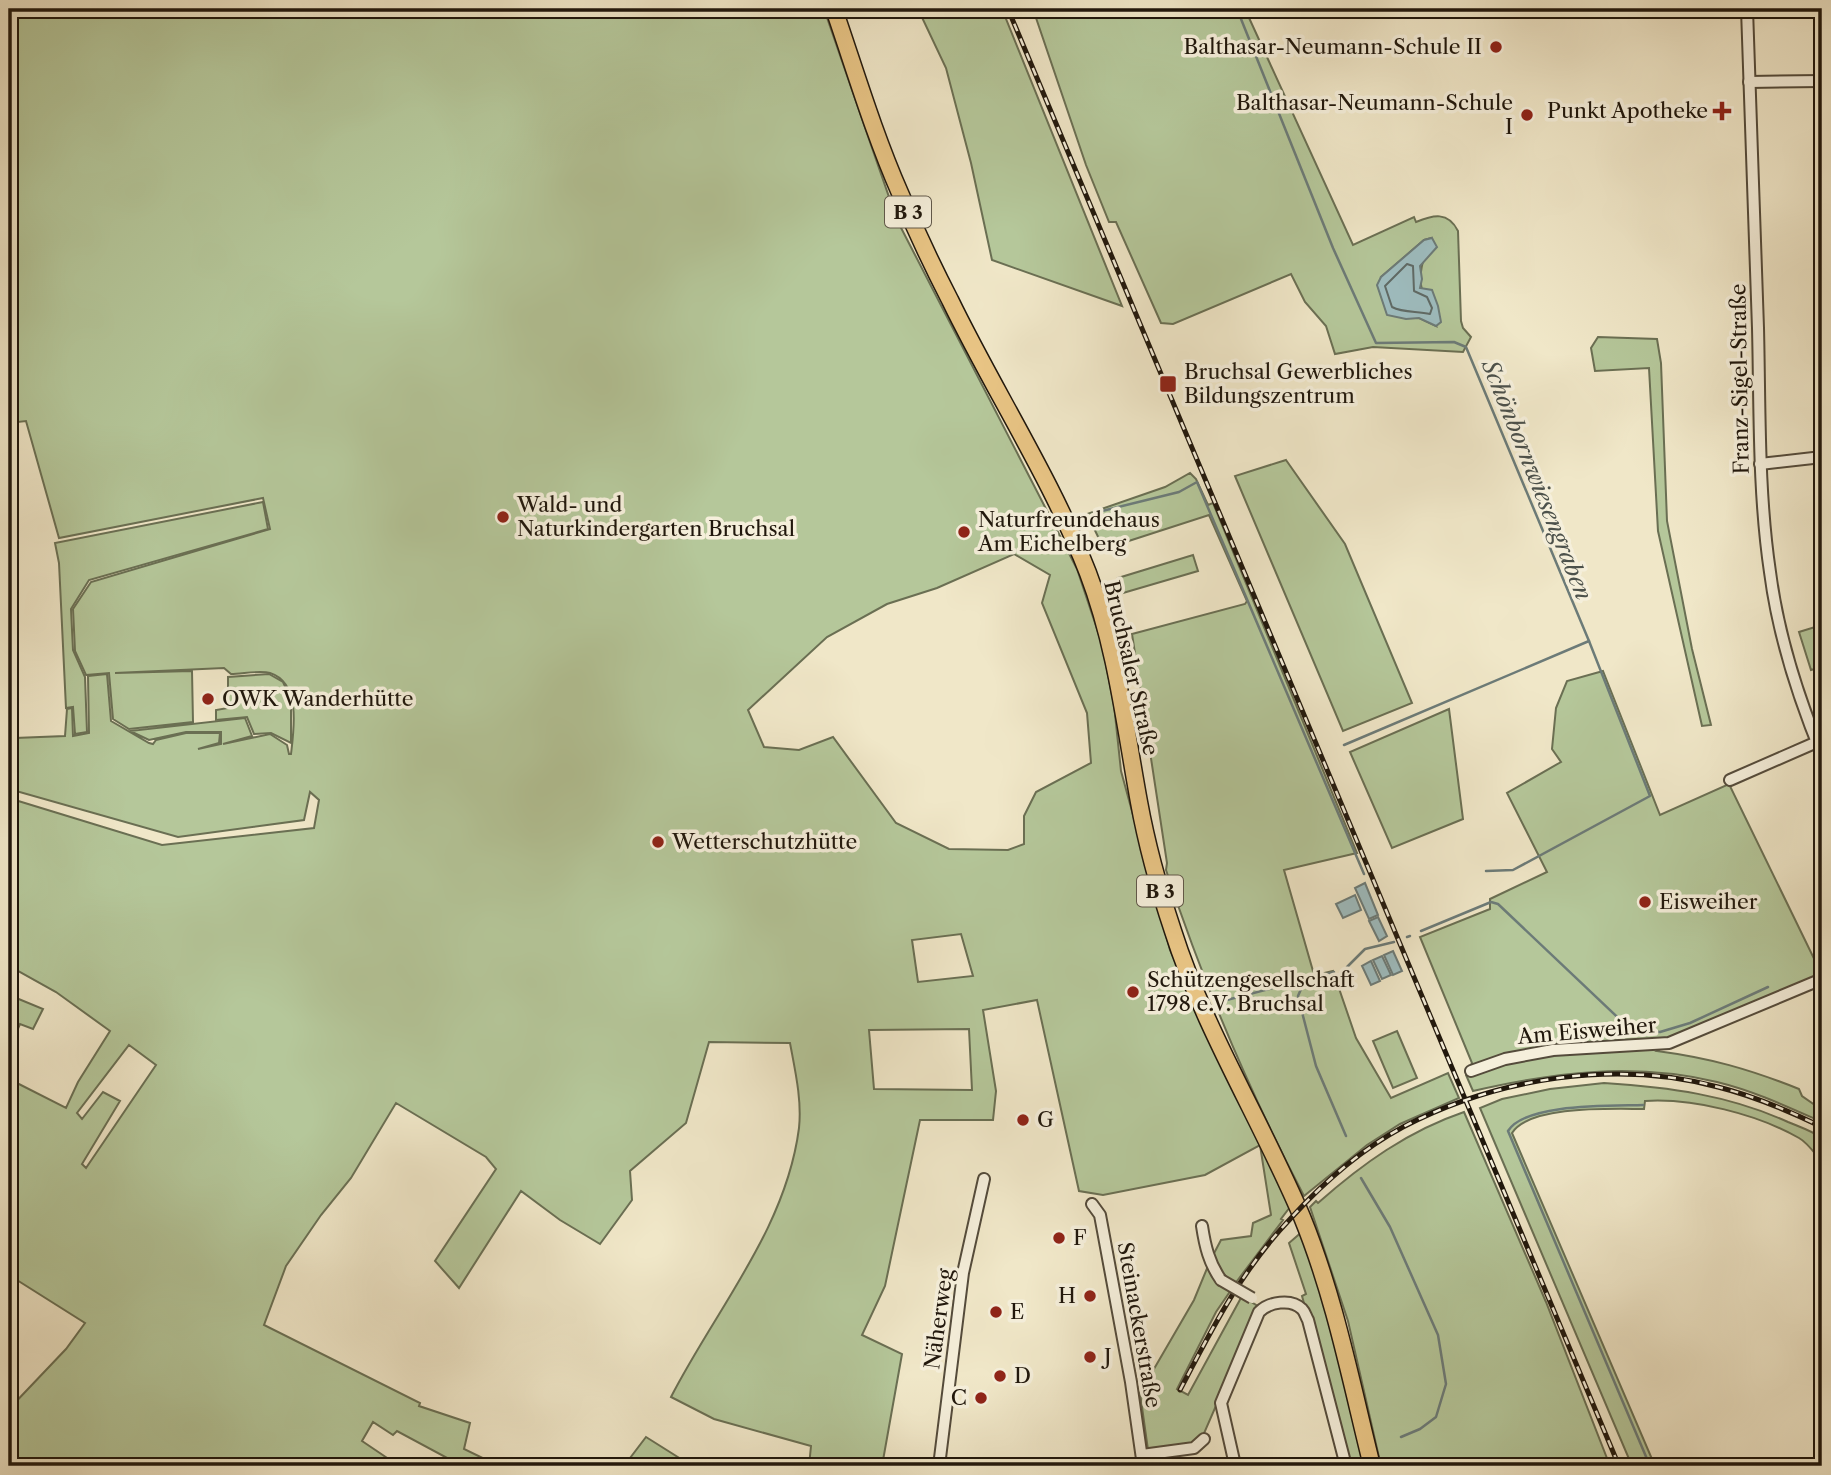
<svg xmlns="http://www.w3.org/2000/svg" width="1831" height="1475" font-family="'Libre Caslon Text',serif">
	<rect width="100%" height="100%" fill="#f0e7c8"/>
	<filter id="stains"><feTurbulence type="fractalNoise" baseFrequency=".00286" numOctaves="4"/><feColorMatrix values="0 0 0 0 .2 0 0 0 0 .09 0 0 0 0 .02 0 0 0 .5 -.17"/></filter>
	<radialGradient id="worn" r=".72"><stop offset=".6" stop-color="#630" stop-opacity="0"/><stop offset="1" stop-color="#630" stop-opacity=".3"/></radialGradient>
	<g fill="#b5c79a" stroke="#6a6f53" stroke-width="2" fill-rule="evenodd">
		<path d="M9,9H824L897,220L1077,569L1102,644L1114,705L1121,771L1170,950L1290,1207L1281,1219L1283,1220L1234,1285L1223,1279L1211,1259L1221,1240L1251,1236L1253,1223L1271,1215L1260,1145L1205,1175L1103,1195L1079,1191L1037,1000L983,1010L996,1091L993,1120H920L885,1286L862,1335L902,1354L882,1466H809L811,1446L714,1419L671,1397C716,1309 786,1229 799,1128C802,1100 795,1070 790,1043L709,1042L686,1123L630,1171L632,1200L600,1244L560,1220L521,1191L459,1288L435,1261L496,1169L486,1157L396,1103L351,1178L321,1215L286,1266L264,1325L420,1403L419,1406L470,1423L464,1449L499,1466H462L397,1431L393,1435L373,1422L362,1441L399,1466H9V1409L66,1349L85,1323L9,1275V1079L66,1108L78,1082L110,1031L56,992L9,966V811L15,800L162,845L314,828L319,800L310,792L304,820L178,837L9,789V744L15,738L65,736L67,709L72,708L73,736L89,733L88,676L107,674L111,721L149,743L153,744L156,740L186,733H220L219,743L198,749L221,744V732H186L149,740L130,731L245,718L252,736L223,744L270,734L287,745L289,754H291C294,729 301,683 270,673C260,670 242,674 231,674L224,668L115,673L192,671L193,722L129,729L113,719L109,673L86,675L75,651L73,609L91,582L270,529L263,498L59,538L26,421L9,423ZM1014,554L1050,575L1042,603L1087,713L1091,763L1036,792L1024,816V844L1008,850L949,849L896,823L833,737L799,750L764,747L748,710L827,637L887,604L937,588ZM961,934L973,976L918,982L912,940ZM969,1029L972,1090L874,1089L869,1030ZM129,1045L156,1065L86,1168L82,1164L120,1101L103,1092L82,1119L77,1113Z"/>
		<polygon points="918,9 1002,9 1122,306 992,260 971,163 946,68"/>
		<path d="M1033,9H1245L1353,245L1414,217L1416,222C1433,215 1448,211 1458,231L1461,321L1463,328L1471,337L1463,352L1373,347L1335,354L1326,326L1305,302L1291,274L1173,324L1161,323L1116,222H1109L1086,165ZM1431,238C1414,279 1419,287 1436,326L1419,318L1381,277L1424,240Z"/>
		<polygon points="1598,337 1657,339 1661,363 1667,521 1692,649 1711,725 1702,726 1658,531 1649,368 1595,371 1591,348"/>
		<polygon points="1286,460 1345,544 1412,703 1343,731 1235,476"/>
		<path d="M1190,473L1196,479L1208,505L1213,503L1357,853L1284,870L1313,971L1316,975L1333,971L1356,1038L1391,1098L1448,1073L1459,1098L1400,1124L1367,1145L1304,1196C1249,1091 1203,982 1166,870L1167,863L1132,634L1245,604L1247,601L1209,515L1104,549L1087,514L1165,487Z"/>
		<polygon points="263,502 268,529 89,580 71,609 73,650 85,677 87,732 75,734 73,707 66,708 59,563 55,543"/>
		<polygon points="1193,555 1198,571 1123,593 1118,578"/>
		<polygon points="1815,627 1817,642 1822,644 1822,667 1811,670 1799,632"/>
		<path d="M1603,671L1660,815L1729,784L1822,975L1681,1036L1657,1051C1710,1058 1749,1069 1799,1089L1802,1096L1822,1110V1122C1788,1107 1754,1091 1717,1082C1633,1062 1556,1072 1473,1091L1466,1075L1472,1063L1420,937L1490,909V899L1547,872L1507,793L1561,762L1552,749L1556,708L1567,681Z"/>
		<polygon points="269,674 283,682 291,699 291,743 271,733 254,734 247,717 216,720 216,710 228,708 228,677"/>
		<polygon points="1449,709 1463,819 1392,848 1350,752"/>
		<polygon points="9,995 43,1009 33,1029 20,1024 9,1049"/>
		<polygon points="1397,1031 1417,1078 1393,1088 1373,1041"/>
		<path d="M1604,1083C1668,1087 1729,1095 1788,1122C1800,1127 1812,1131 1822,1138V1162C1815,1154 1808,1143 1799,1138C1757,1114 1693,1098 1645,1101L1644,1109C1612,1109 1530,1105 1512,1133L1655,1466H1632L1480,1108L1502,1099L1550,1089Z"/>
		<path d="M1464,1112L1546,1302L1610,1466H1381L1348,1321L1310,1207L1316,1201L1318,1203C1362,1164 1408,1131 1464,1112Z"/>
		<polygon points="1303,1231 1321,1276 1367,1466 1349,1466 1302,1296 1306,1294 1289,1243"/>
		<polygon points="1208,1266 1218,1283 1231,1290 1216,1312 1177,1389 1188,1395 1242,1296 1259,1307 1202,1438 1197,1443 1148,1450 1140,1393 1194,1300"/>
		<polygon points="646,1437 692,1466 624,1466"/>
	</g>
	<g fill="#9ebdc0" stroke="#6c7b78" stroke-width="2">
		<polygon points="1432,238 1437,247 1420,266 1422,279 1420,288 1432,290 1438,306 1441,322 1436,326 1419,318 1406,319 1387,315 1377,285 1381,277 1424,240"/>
		<polygon points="1365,883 1378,915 1369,919 1355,888"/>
		<polygon points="1355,895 1361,910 1343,918 1336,904"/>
		<polygon points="1378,917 1387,936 1379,941 1369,921"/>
		<polygon points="1393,951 1402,971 1393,975 1384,955"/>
		<polygon points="1382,956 1391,975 1382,979 1373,960"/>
		<polygon points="1371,961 1380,981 1371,985 1362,966"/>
	</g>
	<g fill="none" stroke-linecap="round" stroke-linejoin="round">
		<path stroke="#5f6a66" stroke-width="2" d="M1407,264L1413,266L1414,291L1427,297L1432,308L1430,314C1417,311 1403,313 1392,307L1385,286Z"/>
		<g stroke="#6c7b78" stroke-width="2.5">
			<polyline points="1237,9 1333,248 1376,343 1454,342 1466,347 1589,641 1650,796 1513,870 1486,871"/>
			<polyline points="1098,512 1179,492 1197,482 1364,874"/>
			<polyline points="1344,745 1589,641"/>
			<polyline points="1421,931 1491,902 1498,904 1631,1030 1660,1032 1690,1023 1768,987"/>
			<polyline points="1407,937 1410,936"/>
			<polyline points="1347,967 1365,949 1394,942"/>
			<polyline points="1305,980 1298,996 1303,1016 1316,1066 1346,1136"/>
			<polyline points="1214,993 1215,993"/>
			<polyline points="1219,1002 1334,972"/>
			<path d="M1643,1105C1612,1106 1525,1103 1508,1131L1650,1466"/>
			<polyline points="1361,1178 1390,1227 1438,1335 1446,1384 1436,1417 1420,1429 1401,1437"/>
		</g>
		<g stroke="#544b3b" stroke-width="14">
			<g id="minor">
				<path d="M1747,9C1751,115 1755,221 1758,328C1760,409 1758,491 1770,572C1778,634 1798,697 1822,755"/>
				<polyline points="1749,82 1822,81"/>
				<polyline points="1760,464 1822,457"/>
				<polyline points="1730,780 1817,742"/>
				<polyline points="1471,1071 1505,1059 1553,1050 1669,1043 1822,979"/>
				<polyline points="1092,1204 1100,1215 1103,1231 1131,1382 1143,1466"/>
				<path d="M1202,1226C1205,1246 1209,1263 1221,1280"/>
				<polyline points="1142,1455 1194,1448 1204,1439"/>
				<path d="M1235,1465L1221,1403L1259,1312C1269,1302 1291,1298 1302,1309C1305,1312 1306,1317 1308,1320L1346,1466"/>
				<polyline points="1302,1465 1303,1466"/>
				<polyline points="939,1466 963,1273 984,1179"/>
			</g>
		</g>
		<g stroke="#20170c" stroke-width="19">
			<path id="primary" d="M834,9C855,70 874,134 900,193C915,229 932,265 950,300C994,391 1051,478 1088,573C1116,646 1125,726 1139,802C1147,846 1159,889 1173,931C1204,1029 1262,1122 1302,1217C1335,1298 1351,1382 1372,1466"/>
		</g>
		<use href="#minor" stroke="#f5efdb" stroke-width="10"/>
		<use href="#primary" stroke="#e8c484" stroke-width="16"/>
		<g stroke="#20170c" stroke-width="5">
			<g id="rail">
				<polyline points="1008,9 1619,1466"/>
				<path d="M1180,1390C1213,1327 1242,1269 1292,1217C1323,1183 1362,1149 1403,1127C1497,1078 1615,1059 1718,1087C1754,1096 1789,1111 1822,1127"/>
			</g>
		</g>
		<use href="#rail" stroke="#f5efdb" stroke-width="2.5" stroke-dasharray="8" stroke-linecap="butt"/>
		<g stroke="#544b3b" stroke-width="14" stroke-linecap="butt">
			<polyline id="minor-bridge" points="1221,1280 1252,1298"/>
		</g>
		<use href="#minor-bridge" stroke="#f5efdb" stroke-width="10"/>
	</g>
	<g fill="#8f2418" stroke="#f5efdb" stroke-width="2.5">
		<circle cx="1496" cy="47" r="7"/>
		<path d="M1718.5 100.5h7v7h7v7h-7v7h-7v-7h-7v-7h7z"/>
		<circle cx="1527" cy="115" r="7"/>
		<rect x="1159" y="375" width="18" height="18" rx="3.5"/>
		<circle cx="503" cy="517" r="7"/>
		<circle cx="964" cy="532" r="7"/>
		<circle cx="208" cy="699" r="7"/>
		<circle cx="658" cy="842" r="7"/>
		<circle cx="1645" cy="902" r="7"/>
		<circle cx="1133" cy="992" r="7"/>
		<circle cx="1023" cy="1120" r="7"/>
		<circle cx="1059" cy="1238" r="7"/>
		<circle cx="1090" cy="1296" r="7"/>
		<circle cx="996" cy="1312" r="7"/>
		<circle cx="1090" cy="1357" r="7"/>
		<circle cx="1000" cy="1376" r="7"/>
		<circle cx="981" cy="1398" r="7"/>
	</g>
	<g text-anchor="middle" stroke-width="7" stroke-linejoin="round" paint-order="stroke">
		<g fill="#f5efdb" stroke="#60584a" stroke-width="2">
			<rect x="885" y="196.5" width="46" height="31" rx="5"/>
			<rect x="1137" y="875.5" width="46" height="31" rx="5"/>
		</g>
		<g font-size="19" font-weight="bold" fill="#20170c">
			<text x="908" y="219">B 3</text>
			<text x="1160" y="898">B 3</text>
		</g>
		<g font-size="21" fill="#20170c" stroke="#f5efdb" text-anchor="start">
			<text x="1482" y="54" text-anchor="end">Balthasar-Neumann-Schule II</text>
			<text x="1513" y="110" text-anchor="end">Balthasar-Neumann-Schule<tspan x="1513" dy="24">I</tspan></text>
			<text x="1708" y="118" text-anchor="end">Punkt Apotheke</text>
			<text x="1184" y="379">Bruchsal Gewerbliches<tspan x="1184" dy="24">Bildungszentrum</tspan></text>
			<text x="517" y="512">Wald- und<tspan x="517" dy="24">Naturkindergarten Bruchsal</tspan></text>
			<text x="978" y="527">Naturfreundehaus<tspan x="978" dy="24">Am Eichelberg</tspan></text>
			<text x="222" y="706">OWK Wanderhütte</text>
			<text x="672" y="849">Wetterschutzhütte</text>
			<text x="1659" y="909">Eisweiher</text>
			<text x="1147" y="987">Schützengesellschaft<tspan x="1147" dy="24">1798 e.V. Bruchsal</tspan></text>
			<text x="1037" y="1127">G</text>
			<text x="1073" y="1245">F</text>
			<text x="1076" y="1303" text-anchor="end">H</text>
			<text x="1010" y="1319">E</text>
			<text x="1104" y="1364">J</text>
			<text x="1014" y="1383">D</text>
			<text x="967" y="1405" text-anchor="end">C</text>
		</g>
		<g font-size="21" fill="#20170c" stroke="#f5efdb">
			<text transform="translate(1740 379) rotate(-91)" y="7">Franz-Sigel-Straße</text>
			<text transform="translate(1131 668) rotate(77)" y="7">Bruchsaler Straße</text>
			<text transform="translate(1587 1031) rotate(-5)" y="7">Am Eisweiher</text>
			<text transform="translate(939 1319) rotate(-82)" y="7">Näherweg</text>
			<text transform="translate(1139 1325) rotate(80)" y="7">Steinackerstraße</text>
		</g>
		<g font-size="23" font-style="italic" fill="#4c514b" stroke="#f5efdb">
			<text transform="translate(1537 480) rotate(68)" y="8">Schönbornwiesengraben</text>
		</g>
	</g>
	<rect width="1831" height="1475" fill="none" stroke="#f0e7c8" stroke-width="35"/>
	<rect x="10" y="10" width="1810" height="1454" fill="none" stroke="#20170c" stroke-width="3.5"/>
	<rect x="18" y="18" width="1796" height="1440" fill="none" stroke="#20170c" stroke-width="2"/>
	<rect width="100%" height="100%" filter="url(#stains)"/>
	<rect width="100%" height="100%" fill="url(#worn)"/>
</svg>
